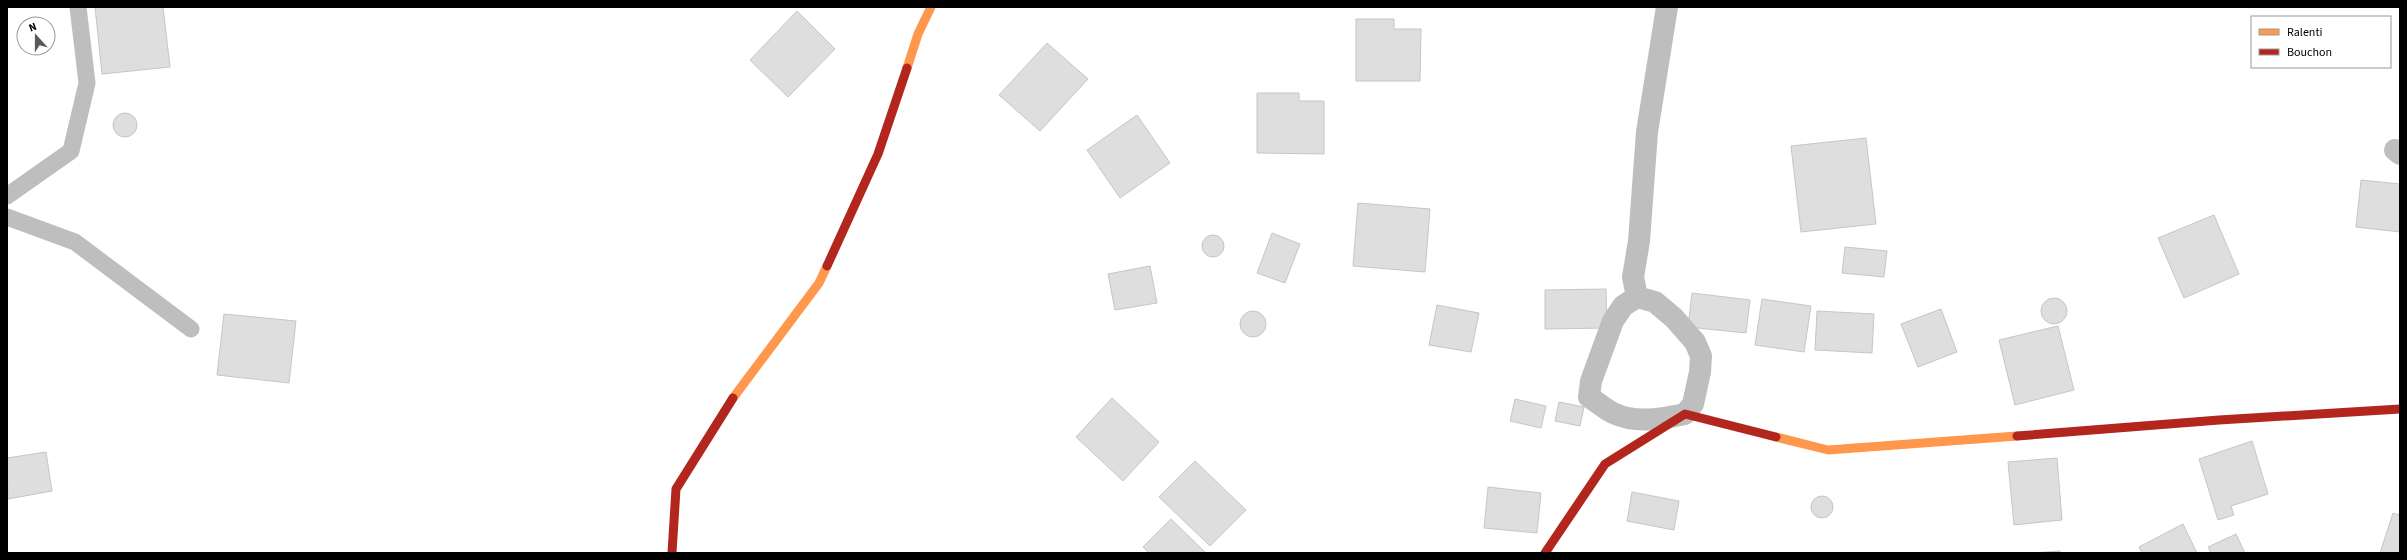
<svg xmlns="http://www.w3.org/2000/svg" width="2407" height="560" font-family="'Source Sans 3',sans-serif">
	<rect width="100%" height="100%" fill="#fff"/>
	<g fill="#dedede" stroke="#c6c6c6">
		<polygon points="95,7 163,7 170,67 102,74"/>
		<polygon points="797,11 835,49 788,97 750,60"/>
		<polygon points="1356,19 1394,19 1394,29 1421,29 1420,81 1356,81"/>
		<polygon points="1047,43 1088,79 1040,131 999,95"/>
		<polygon points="1257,93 1299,93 1299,101 1324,101 1324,154 1257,153"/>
		<circle cx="125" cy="125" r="12"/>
		<polygon points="1137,115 1170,163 1120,198 1087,150"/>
		<polygon points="1866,138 1876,224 1801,232 1791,146"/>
		<polygon points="2361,180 2400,184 2400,232 2356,227"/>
		<polygon points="1358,203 1430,209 1425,272 1353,266"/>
		<polygon points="2214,215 2239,274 2184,298 2158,238"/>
		<polygon points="1272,233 1300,244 1285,283 1257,273"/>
		<circle cx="1213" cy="246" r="11"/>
		<polygon points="1845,247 1887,251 1884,277 1842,273"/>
		<polygon points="1150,266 1157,303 1115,310 1108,274"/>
		<polygon points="1606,289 1607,328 1545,329 1545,290"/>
		<polygon points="1692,293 1750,300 1746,333 1688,327"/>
		<circle cx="2054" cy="311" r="13"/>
		<polygon points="1762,299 1811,306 1804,352 1755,345"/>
		<polygon points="1437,305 1479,313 1471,352 1429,345"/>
		<polygon points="1941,309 1957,352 1918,367 1901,324"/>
		<polygon points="1817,311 1874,314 1872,353 1815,350"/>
		<circle cx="1253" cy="324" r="13"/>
		<polygon points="224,314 296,321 289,383 217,375"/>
		<polygon points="2058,326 2074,390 2015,405 1999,340"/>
		<polygon points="1112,398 1159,442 1123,481 1076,437"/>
		<polygon points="1515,399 1546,406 1541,428 1510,421"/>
		<polygon points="1559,402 1584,407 1580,426 1555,421"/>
		<polygon points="2252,441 2268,494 2231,506 2234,515 2218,520 2199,459"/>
		<polygon points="46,452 52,491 8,499 7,458"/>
		<polygon points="2057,458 2062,520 2014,525 2008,462"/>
		<polygon points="1195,461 1246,510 1210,546 1159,497"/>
		<polygon points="1488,487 1541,493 1537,533 1484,528"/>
		<polygon points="1632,492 1679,501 1674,530 1627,521"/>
		<circle cx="1822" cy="507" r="11"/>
		<polygon points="2393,513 2400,515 2400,553 2380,553"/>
		<polygon points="1171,519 1206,553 1149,553 1143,547"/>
		<polygon points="2183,524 2197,553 2142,553 2139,547"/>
		<polygon points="2236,534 2245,553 2211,553 2208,547"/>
		<polygon points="2060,551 2060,553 2031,553"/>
	</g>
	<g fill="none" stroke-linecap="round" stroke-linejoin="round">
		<g stroke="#bebebe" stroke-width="17">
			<polyline points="7,196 71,151 87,83 78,7"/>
			<polyline points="7,217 75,242 191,329"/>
		</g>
		<g stroke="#bebebe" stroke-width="22">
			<polyline points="2395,150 2400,154"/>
			<path d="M1637,297L1623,306L1613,321L1591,381L1589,397C1597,402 1605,409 1613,413C1636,424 1662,419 1685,414L1693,404L1700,372L1701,356L1695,342L1674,318L1655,302L1637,297L1633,277L1639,241L1647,132L1667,7"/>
		</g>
		<g stroke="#ff974d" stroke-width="9">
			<polyline points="907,68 918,34 931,7"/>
			<polyline points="733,398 819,283 827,266"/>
			<polyline points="1776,437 1828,450 2017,436"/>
		</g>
		<g stroke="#b3261e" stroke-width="9">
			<polyline points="827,266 878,154 907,68"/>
			<polyline points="2017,436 2219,420 2400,409"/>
			<polyline points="672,553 676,489 733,398"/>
			<polyline points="1545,553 1605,464 1685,414 1776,437"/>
		</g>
	</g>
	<rect width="2407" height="560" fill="none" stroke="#000000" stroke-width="16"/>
	<rect x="2251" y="16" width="140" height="52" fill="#ffffff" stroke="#999999"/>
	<rect x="2259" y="29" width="20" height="6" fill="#ff974d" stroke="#999999"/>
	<text x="2287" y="36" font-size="12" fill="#000000">Ralenti</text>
	<rect x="2259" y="49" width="20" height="6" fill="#b3261e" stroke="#999999"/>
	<text x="2287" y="56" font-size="12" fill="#000000">Bouchon</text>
	<g transform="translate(36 36) rotate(339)"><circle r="19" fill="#ffffff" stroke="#999999"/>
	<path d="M0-3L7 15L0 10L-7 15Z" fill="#595959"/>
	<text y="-6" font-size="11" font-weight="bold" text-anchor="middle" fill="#000000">N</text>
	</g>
</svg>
